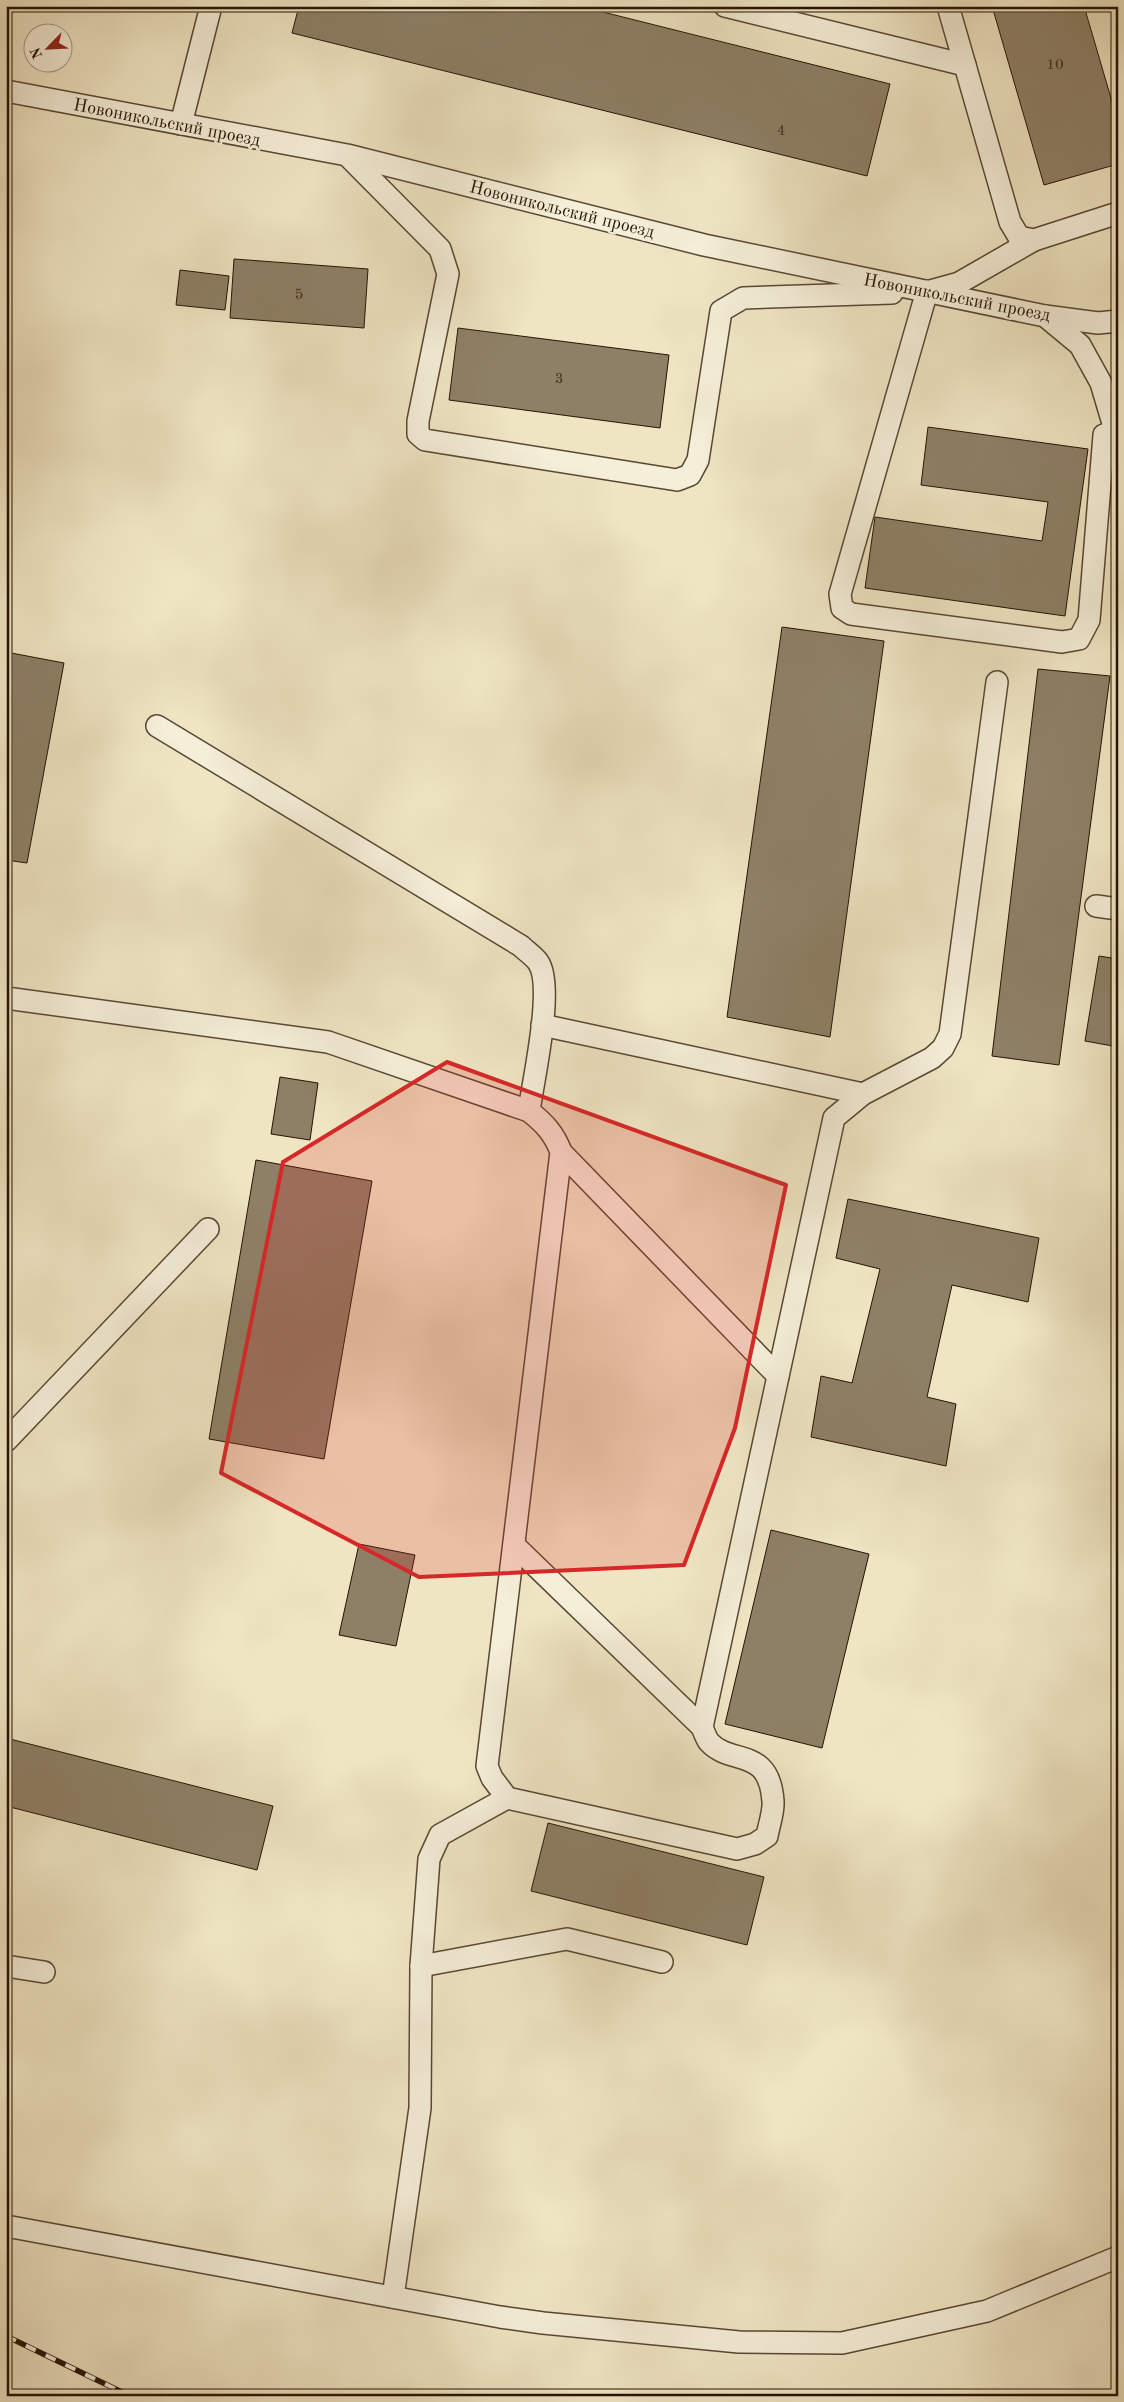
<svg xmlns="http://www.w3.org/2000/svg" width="1124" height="2402" font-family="'Old Standard TT',serif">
	<rect width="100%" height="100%" fill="#efe5c3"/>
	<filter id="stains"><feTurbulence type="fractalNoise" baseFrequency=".004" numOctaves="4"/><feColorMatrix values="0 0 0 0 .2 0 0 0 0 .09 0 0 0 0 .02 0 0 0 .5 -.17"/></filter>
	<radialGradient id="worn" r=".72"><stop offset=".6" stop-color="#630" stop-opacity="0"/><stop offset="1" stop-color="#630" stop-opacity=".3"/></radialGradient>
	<g fill="#8e8067" stroke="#251303">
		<polygon points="299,6 579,6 890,84 867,176 292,33"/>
		<polygon points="992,6 1084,6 1118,122 1118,164 1044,185"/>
		<polygon points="234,259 368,269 364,328 230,318"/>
		<polygon points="180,270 229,276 225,310 176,305"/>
		<polygon points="458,328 669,355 660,428 449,400"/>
		<polygon points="928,427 1088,449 1065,616 865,588 875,517 1042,541 1048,502 921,485"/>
		<polygon points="782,627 884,641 830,1037 727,1017"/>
		<polygon points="6,652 64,663 27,863 6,860"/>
		<polygon points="1038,669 1110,676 1059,1065 992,1056"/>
		<polygon points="1099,956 1118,959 1118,1047 1085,1041"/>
		<polygon points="280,1077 318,1083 310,1140 271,1134"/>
		<polygon points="256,1160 372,1181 324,1459 209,1439"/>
		<polygon points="848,1199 1039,1238 1028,1302 952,1285 927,1397 956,1404 946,1466 811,1437 821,1376 852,1383 880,1269 836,1258"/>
		<polygon points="771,1530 869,1554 822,1748 725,1724"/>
		<polygon points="359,1544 415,1555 396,1646 339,1635"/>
		<polygon points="6,1738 273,1806 257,1870 6,1806"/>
		<polygon points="548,1823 764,1877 747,1945 531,1891"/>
	</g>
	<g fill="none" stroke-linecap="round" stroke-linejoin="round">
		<g stroke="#584833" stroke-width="24">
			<g id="service">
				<polyline points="725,6 965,65"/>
				<polyline points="948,6 1010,222 1019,237 1034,240 1118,213"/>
				<polyline points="6,91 347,155 704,245 1045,316 1098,323 1118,321"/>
				<polyline points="181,124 211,6"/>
				<polyline points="348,156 440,249 448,274 418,421 418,434 425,440 677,480 690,475 698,460 721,311 743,298 892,293"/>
				<polyline points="927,291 840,594 842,608 851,614 1062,642 1079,639 1089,620 1104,435 1118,430"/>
				<polyline points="930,291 959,283 1034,240"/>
				<polyline points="1045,316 1080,345 1101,383 1115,430"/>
				<path d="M157,726L521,946C526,951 534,956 538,962C555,985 533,1081 529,1111"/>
				<polyline points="1096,906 1118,909"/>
				<path d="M6,998L328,1042L529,1111C544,1123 554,1133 561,1152L487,1766L492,1778L507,1798L737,1849L755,1844L767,1836C769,1825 774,1811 773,1801C769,1746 731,1766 709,1742C706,1738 704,1732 702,1727L834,1118L863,1094L932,1058L943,1048L950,1034L997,682"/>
				<polyline points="542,1025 863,1094"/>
				<polyline points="561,1152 778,1376"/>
				<polyline points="6,1441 208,1229"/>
				<polyline points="514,1545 702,1727"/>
				<polyline points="6,1966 44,1972"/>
				<polyline points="421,1966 567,1939 662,1962"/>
				<polyline points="6,2226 500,2317 543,2323 739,2342 842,2343 987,2311 1118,2257"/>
				<polyline points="393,2297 420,2108 421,1966 429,1859 440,1835 507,1798"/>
			</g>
		</g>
		<use href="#service" stroke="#f5eed8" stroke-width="21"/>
		<g stroke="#251303" stroke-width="5.5">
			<polyline id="rail" points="6,2336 130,2396"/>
		</g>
		<use href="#rail" stroke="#f5eed8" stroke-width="4" stroke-dasharray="11" stroke-linecap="butt"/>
	</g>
	<path fill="#d62828" fill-opacity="0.2" stroke="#d62828" stroke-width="4" stroke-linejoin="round" d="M447,1062L786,1185L735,1428L684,1565L419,1577L221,1473L283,1162Z"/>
	<g text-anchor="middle" stroke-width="4.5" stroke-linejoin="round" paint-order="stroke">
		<g font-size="15" fill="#3f2e1c">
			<text x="1055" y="69">10</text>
			<text x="781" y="135">4</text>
			<text x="299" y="299">5</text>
			<text x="559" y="383">3</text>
		</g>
		<g font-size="18" fill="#251303" stroke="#f5eed8">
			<text transform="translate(167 122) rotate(11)" y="6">Новоникольский проезд</text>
			<text transform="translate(562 209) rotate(14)" y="6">Новоникольский проезд</text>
			<text transform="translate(957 297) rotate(11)" y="6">Новоникольский проезд</text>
		</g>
	</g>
	<rect width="1124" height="2402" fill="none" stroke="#efe5c3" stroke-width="25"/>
	<rect x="8" y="8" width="1109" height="2387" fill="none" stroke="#251303" stroke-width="2.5"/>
	<rect x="12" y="12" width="1099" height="2377" fill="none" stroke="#251303"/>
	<g transform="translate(48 48) rotate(246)"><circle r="24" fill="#f5eed8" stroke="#a29683"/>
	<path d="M0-4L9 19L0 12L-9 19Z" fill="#8f2418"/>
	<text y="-8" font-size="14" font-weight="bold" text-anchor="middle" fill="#251303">N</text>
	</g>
	<rect width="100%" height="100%" filter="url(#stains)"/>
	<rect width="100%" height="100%" fill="url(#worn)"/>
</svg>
